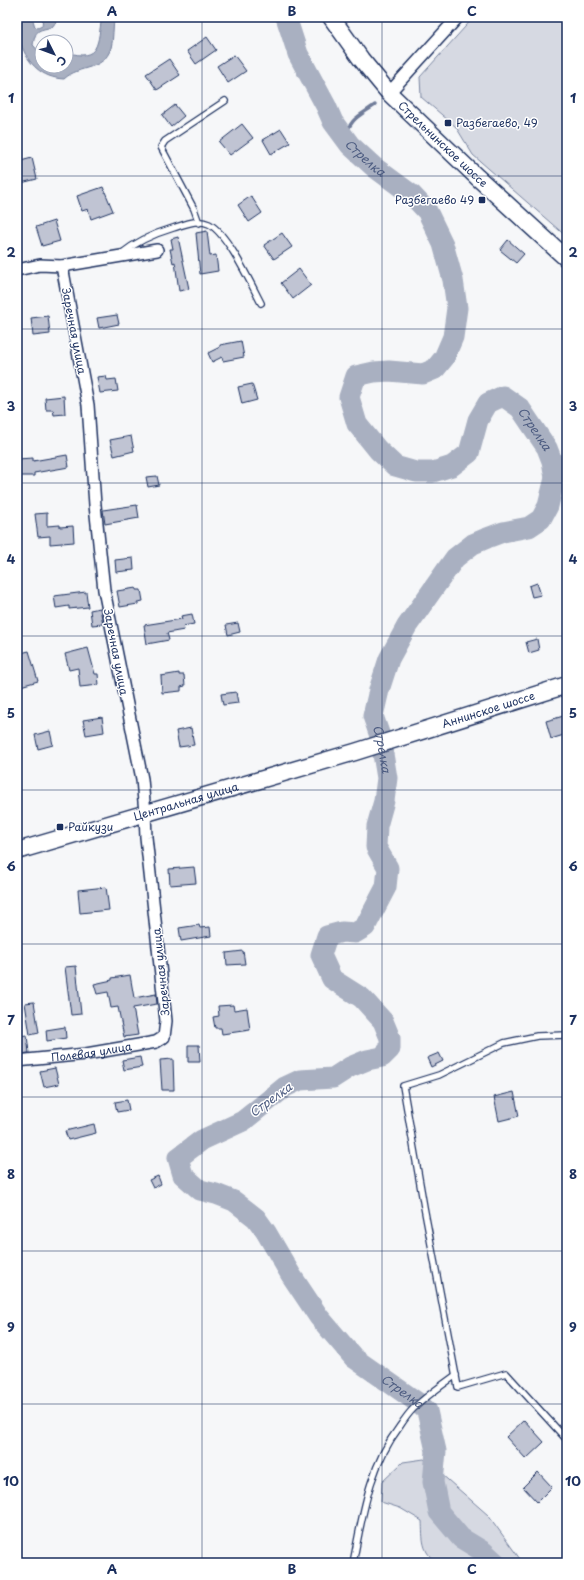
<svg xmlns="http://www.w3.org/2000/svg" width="584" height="1580" font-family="'Playpen Sans',sans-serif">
	<rect width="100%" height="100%" fill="#f6f7f9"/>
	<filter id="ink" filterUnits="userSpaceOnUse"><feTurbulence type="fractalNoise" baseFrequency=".025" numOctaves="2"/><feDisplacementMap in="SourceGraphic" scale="8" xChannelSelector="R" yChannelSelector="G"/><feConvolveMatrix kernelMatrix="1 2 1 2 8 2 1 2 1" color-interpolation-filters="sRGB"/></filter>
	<g filter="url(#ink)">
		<g fill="#d6d9e2" stroke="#7884a0">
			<polygon points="474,17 567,17 567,237 473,155 456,127 421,97 420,77"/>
			<path d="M424,1459L488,1515L520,1559L521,1563H438C421,1552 423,1539 422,1521L400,1508L381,1502L382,1482L403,1462Z"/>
		</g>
		<path fill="#a9b0c1" stroke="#707c99" d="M18,17H32L35,27L38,28L42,26L43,17H56V22L52,27C37,31 36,29 33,45L42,55V66H66V52C101,63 97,42 102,17H115C112,27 114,38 111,48C103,72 80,64 64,79C42,78 28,64 21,44C20,41 18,36 17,33C17,28 18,22 18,17Z"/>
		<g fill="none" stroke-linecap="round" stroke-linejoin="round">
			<path stroke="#707c99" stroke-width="3.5" d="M345,139C350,118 358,117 375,105"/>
			<path stroke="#a9b0c1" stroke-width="21" id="s1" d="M286,17L298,54L326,106L333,122L350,145L374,167L412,195L427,211L443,244L453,280L457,308L453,337L444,358L435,369L423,374L389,371L374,372L356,376L349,397L357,424L378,450L395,466L416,472H433L452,466L469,453L478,420L488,403L503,396L520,408L547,448L552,461L555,478L548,506L541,519L529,527L503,532L487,538L473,544L455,558L407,626L389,659L379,690L373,716L380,736L387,778L384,801L377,826L376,847L388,868L386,887L365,927L355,933L342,932L327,936L321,955L332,979L362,998L383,1021L390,1038V1049L382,1057L367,1060L350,1067L333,1078L300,1080L285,1087L243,1121L202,1140L178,1158L183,1175L200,1190L216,1194L234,1201L256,1218L266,1232L291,1275L319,1317L354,1358L417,1402L427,1411L436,1451L433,1482L439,1512L461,1538L484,1552L496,1563"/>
		</g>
		<g fill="#c0c4d3" stroke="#1b2f5e">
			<polygon points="207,37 216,50 196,64 187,51"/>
			<polygon points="234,55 246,71 228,83 217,66"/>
			<polygon points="169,59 180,75 157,90 146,74"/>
			<polygon points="175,105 184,116 171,127 162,115"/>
			<polygon points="242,124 253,138 230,155 219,142"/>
			<polygon points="281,129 290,143 271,154 263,140"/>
			<polygon points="32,158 37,179 17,184 17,162"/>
			<polygon points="103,187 113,211 91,219 88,209 82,211 77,196"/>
			<polygon points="251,196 262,213 249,222 238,205"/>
			<polygon points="54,221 60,241 42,246 36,227"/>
			<polygon points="207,231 210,256 216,255 218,271 200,274 196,233"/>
			<polygon points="282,233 292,247 274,259 264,245"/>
			<polygon points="178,237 189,289 179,291 175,262 173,263 170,249 173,249 171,239"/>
			<polygon points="508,240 524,254 516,263 500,250"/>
			<polygon points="299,269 311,285 293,299 281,283"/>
			<polygon points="117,315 119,324 99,328 97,318"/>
			<polygon points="48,316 50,334 33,336 31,318"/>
			<polygon points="241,341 244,357 223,361 222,357 212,362 208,353 220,347 220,345"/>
			<polygon points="106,376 107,380 116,379 118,391 100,393 97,377"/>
			<polygon points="252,384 257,400 242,404 238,387"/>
			<polygon points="64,396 65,414 54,415 53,410 46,410 45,398"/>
			<polygon points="131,436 134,451 114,456 110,440"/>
			<polygon points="67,455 69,467 34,473 34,476 17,476 17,459 33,458 33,461"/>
			<polygon points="157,476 159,485 148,487 146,477"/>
			<polygon points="137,505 139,518 105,524 103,510"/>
			<polygon points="47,513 47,526 60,525 60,527 73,526 74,542 50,544 50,536 38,537 35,514"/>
			<polygon points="133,558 134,570 116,572 115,560"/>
			<polygon points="537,583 541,595 532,597 529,586"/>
			<polygon points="136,588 136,590 141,590 143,601 138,602 138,604 120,607 117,591"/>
			<polygon points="86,592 88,607 69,609 69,606 56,608 54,596"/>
			<polygon points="100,608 103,624 92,625 90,610"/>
			<polygon points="192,614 194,624 183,626 184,630 167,633 169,640 147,644 144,625 182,619 181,616"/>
			<polygon points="238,623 240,632 228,635 226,625"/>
			<polygon points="537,639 539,650 529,653 526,642"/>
			<polygon points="88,648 95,674 98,674 99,685 80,687 78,668 69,670 65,654"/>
			<polygon points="29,651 38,681 17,687 17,654"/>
			<polygon points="179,673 179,675 184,675 185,686 181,687 181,691 162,693 161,676"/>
			<polygon points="236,692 238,703 223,705 221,694"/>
			<polygon points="567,715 567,734 551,739 546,721"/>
			<polygon points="102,717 104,732 86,735 83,720"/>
			<polygon points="191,728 194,745 179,747 176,731"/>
			<polygon points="50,731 53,745 38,749 35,735"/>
			<polygon points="194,867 196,883 170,885 169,869"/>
			<polygon points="106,887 109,910 80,913 78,890"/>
			<polygon points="199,925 200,928 210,927 211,936 181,941 179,928"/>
			<polygon points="243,951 245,964 227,965 226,953"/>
			<polygon points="76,966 81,1014 71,1015 65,967"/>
			<polygon points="130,975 134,998 156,994 157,1004 133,1008 138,1035 124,1037 118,1007 111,1008 108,992 97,994 94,984 112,980 112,978"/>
			<polygon points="34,1002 39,1033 30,1035 25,1003"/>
			<polygon points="233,1005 234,1010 247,1008 250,1030 222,1034 221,1028 215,1028 213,1017 219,1016 218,1006"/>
			<polygon points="65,1027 66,1038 47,1041 46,1030"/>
			<polygon points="27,1035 29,1053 20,1054 20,1049 17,1049 18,1036"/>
			<polygon points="188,1045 199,1045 200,1062 188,1062"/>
			<polygon points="439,1053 443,1061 431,1067 427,1058"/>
			<polygon points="140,1057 142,1067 124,1070 122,1060"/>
			<polygon points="173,1059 174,1090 162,1090 160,1060"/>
			<polygon points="55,1068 59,1084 44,1087 40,1071"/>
			<polygon points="514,1092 519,1116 499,1121 494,1097"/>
			<polygon points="127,1100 129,1110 117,1112 115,1102"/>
			<polygon points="94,1124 96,1133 68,1140 65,1131"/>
			<polygon points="158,1176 161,1184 153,1188 149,1180"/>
			<polygon points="524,1420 544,1442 526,1459 506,1437"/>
			<polygon points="538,1472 552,1487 537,1502 523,1487"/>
		</g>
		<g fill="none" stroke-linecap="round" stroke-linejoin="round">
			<g stroke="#1b2f5e" stroke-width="8">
				<g id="service">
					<polyline points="199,223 194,209 161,147 165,141 225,101"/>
					<path d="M121,254C137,241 153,234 173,228C184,225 197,218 209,224C228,234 251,284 261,303"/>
					<polyline points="567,1035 537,1036 504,1043 439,1075 403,1086 424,1207 458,1387 506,1373 567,1440"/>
					<path d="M353,1563C363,1513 369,1467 400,1426C404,1420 408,1414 413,1409C426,1396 441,1386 456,1375"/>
				</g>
			</g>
			<g stroke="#1b2f5e" stroke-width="14">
				<g id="minor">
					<polyline points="389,93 458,17"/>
					<polyline points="17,270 40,265 62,266 157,250"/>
					<path id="s2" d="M17,1061L86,1054L156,1042L164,1037L166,1021L146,837L145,813L142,779L104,590L95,505L88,405L62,266"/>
				</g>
			</g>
			<g stroke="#1b2f5e" stroke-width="19">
				<g id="secondary">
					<path id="s3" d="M331,17L361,59L389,93L477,177L567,259"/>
					<path id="s4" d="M17,851L355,752L567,685"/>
				</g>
			</g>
			<use href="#service" stroke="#fff" stroke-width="5.5"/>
			<use href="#minor" stroke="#fff" stroke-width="11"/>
			<use href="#secondary" stroke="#fff" stroke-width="16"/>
		</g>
	</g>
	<path fill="none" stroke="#1b2f5e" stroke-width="1" stroke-opacity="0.55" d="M202,17V1563M382,17V1563M17,176H567M17,329H567M17,483H567M17,636H567M17,790H567M17,944H567M17,1097H567M17,1251H567M17,1404H567"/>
	<g fill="#1b2f5e" stroke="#fff" stroke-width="1.5">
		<rect x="444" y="119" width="8" height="8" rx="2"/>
		<rect x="478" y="196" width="8" height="8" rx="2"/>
		<rect x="56" y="823" width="8" height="8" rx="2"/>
	</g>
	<g text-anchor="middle" stroke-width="3" stroke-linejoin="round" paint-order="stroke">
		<g font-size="11" fill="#1b2f5e" stroke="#fff" text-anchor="start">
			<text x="456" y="127">Разбегаево, 49</text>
			<text x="474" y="204" text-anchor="end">Разбегаево 49</text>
			<text x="68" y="831">Райкузи</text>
		</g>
		<g font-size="11" fill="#1b2f5e" stroke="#fff">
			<text dy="4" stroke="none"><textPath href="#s3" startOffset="170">Стрельнинское шоссе</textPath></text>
			<text transform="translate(74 331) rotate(79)" y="4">Заречная улица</text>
			<text transform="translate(116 652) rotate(79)" y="4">Заречная улица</text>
			<text dy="4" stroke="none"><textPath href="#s4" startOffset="492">Аннинское шоссе</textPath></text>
			<text dy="4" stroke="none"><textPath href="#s4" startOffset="176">Центральная улица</textPath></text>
			<text transform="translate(161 972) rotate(-96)" y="4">Заречная улица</text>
			<text dy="4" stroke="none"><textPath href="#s2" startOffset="75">Полевая улица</textPath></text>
		</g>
		<g font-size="12" font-style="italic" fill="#4d5c81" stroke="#fff">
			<text dy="4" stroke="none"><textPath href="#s1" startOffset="164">Стрелка</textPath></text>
			<text dy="4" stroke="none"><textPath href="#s1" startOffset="799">Стрелка</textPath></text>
			<text dy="4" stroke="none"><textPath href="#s1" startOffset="1207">Стрелка</textPath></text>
			<text transform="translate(271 1100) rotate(-36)" y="4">Стрелка</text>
			<text dy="4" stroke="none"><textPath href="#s1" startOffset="2156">Стрелка</textPath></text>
		</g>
	</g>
	<rect width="584" height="1580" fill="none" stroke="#fff" stroke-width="44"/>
	<g transform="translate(54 54) rotate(132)"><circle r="19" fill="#ffffff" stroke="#a4acbf"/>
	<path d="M0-3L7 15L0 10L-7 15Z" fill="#1b2f5e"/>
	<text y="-6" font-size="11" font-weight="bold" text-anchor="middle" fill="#1b2f5e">С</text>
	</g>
	<rect x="22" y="22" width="540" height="1536" fill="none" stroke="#1b2f5e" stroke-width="1.5"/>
	<g font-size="13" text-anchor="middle" font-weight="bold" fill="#1b2f5e">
		<text x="112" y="16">A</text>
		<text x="292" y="16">B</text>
		<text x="472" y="16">C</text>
		<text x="11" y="103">1</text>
		<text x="573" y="103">1</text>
		<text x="11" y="257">2</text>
		<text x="573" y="257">2</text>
		<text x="11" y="411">3</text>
		<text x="573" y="411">3</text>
		<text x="11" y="564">4</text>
		<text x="573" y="564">4</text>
		<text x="11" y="718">5</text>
		<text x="573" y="718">5</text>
		<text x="11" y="871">6</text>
		<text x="573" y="871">6</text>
		<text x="11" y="1025">7</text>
		<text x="573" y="1025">7</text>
		<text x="11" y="1179">8</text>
		<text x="573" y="1179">8</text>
		<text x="11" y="1332">9</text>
		<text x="573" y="1332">9</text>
		<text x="11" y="1486">10</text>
		<text x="573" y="1486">10</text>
		<text x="112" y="1574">A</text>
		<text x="292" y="1574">B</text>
		<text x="472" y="1574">C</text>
	</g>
</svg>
